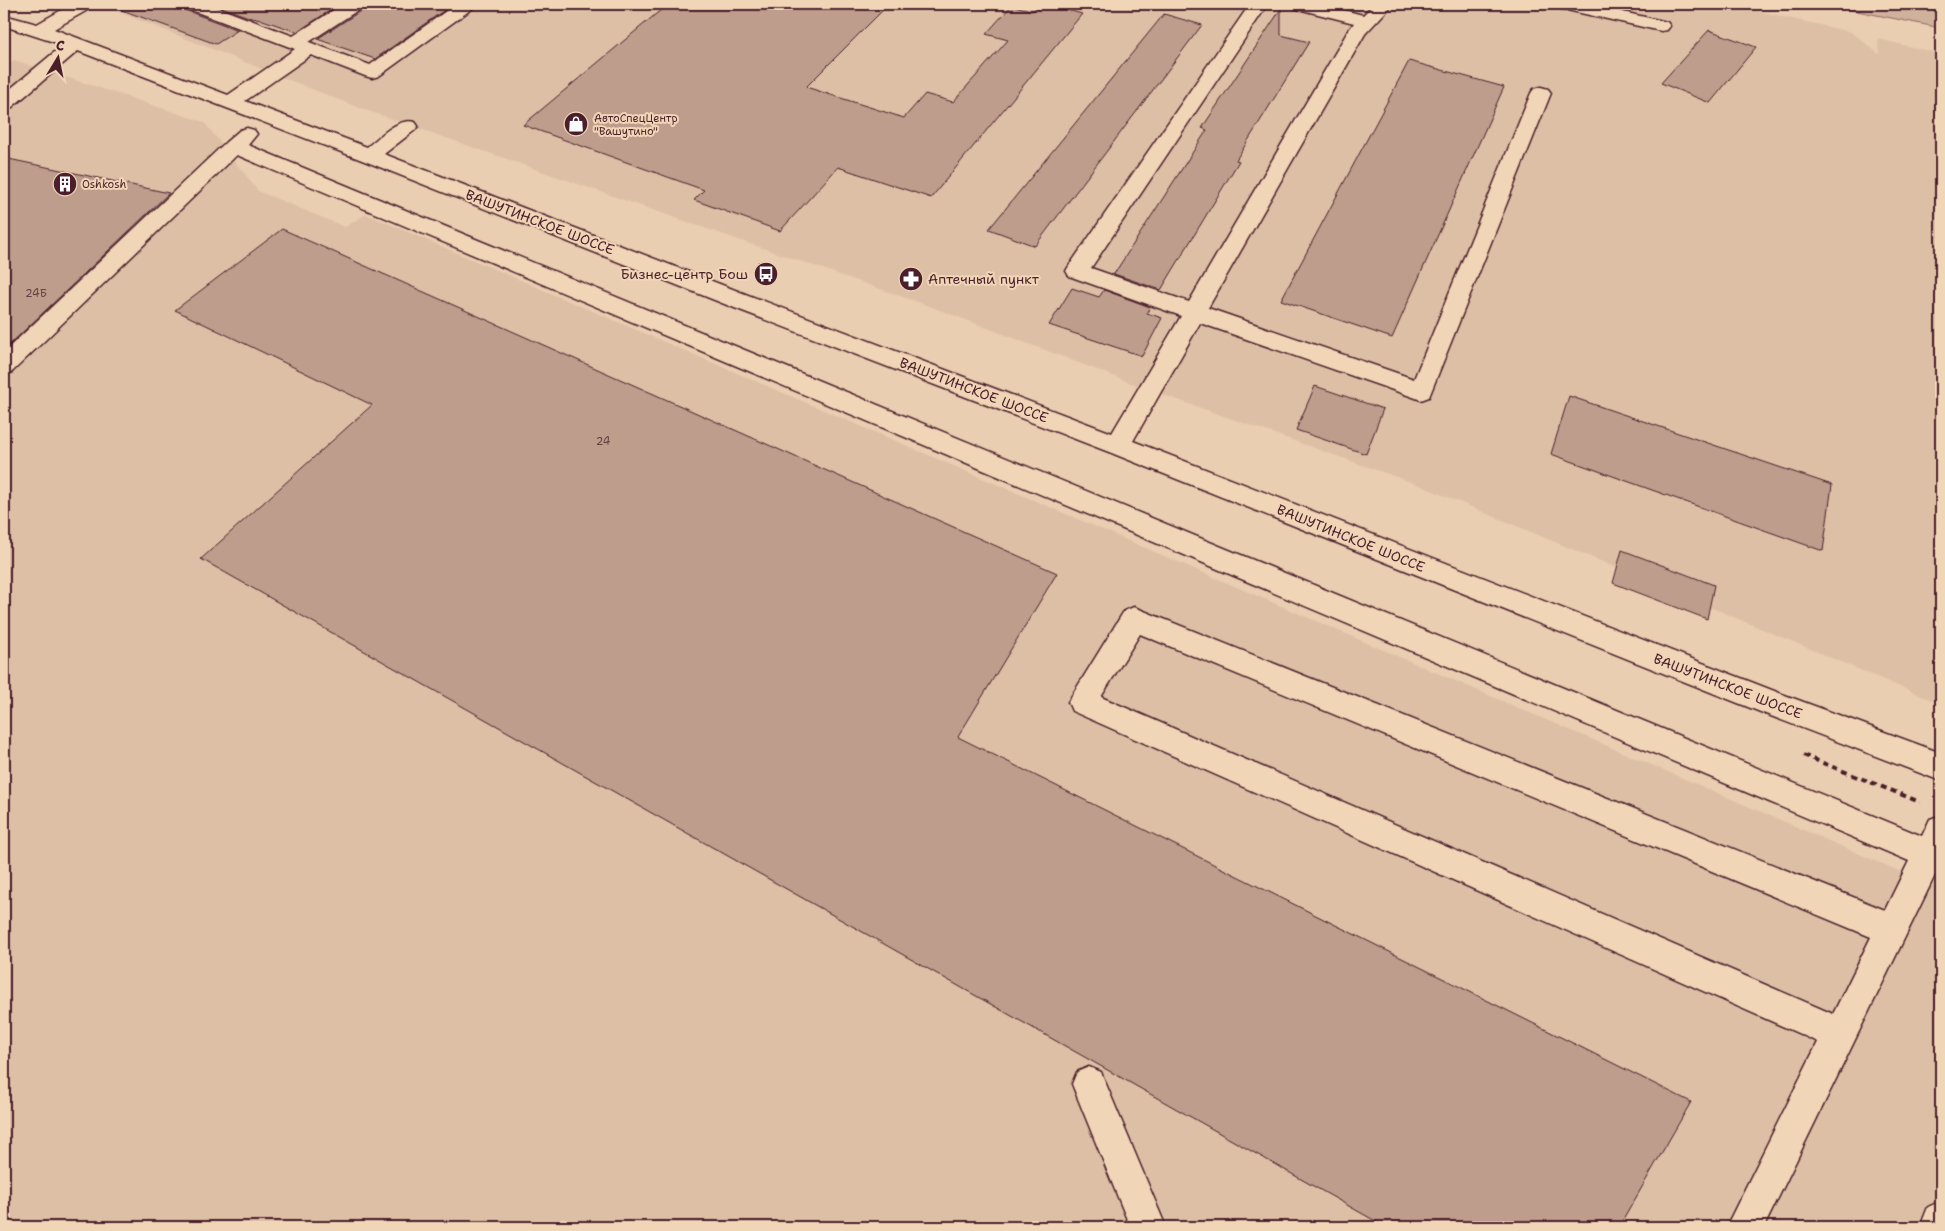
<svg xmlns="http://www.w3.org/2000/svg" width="1945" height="1231" font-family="'Shantell Sans',sans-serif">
	<rect width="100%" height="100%" fill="#eaceb1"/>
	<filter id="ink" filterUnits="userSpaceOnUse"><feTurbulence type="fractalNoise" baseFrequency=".02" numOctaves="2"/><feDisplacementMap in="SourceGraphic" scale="10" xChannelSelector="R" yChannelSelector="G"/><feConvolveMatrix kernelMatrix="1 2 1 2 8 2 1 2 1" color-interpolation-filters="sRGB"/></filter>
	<g filter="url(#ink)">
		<g fill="#ddbfa6">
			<polygon points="108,4 1727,4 1851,32 1879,54 1878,39 1941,54 1941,704 1419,485 1150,390 932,307 357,107 104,6"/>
			<polygon points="14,60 204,122 258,191 345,227 366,214 1941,889 1941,1227 4,1227 4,67"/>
		</g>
		<polygon fill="#d0b19c" stroke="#8d6864" points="1822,4 1941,4 1941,28"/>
		<g fill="#be9d8c" stroke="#4a1f2b">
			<polygon points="117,4 181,4 185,10 238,30 216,44 116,8"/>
			<polygon points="213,4 340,4 297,32 257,18 254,19"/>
			<polygon points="366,4 453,4 375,59 317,39 362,10"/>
			<polygon points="668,4 889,4 806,87 904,118 925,94 953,102 1008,40 986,34 1012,5 1033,11 1039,4 1046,4 1082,14 931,198 838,167 780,231 694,200 704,190 523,125"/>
			<polygon points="1281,9 1281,35 1309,42 1236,160 1239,161 1161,290 1114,274 1207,130 1202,128"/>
			<polygon points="1164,14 1202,25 1035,246 989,229"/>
			<polygon points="1709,30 1756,47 1710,103 1661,83"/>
			<polygon points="1409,61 1504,87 1392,338 1281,300"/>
			<polygon points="4,158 169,193 4,350"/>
			<polygon points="282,229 1057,573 958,737 1691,1102 1619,1227 1386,1227 201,559 372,405 175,310"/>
			<polygon points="1072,288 1099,297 1104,290 1150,307 1147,313 1162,318 1142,356 1049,325"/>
			<polygon points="1315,386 1383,409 1366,454 1296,430"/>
			<polygon points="1569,396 1832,485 1823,551 1551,454"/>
			<polygon points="1622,550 1714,585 1707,619 1613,583"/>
		</g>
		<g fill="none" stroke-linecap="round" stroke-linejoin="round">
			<g stroke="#4a1f2b" stroke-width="3">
				<g id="minor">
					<path d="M72,4H94L91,8L54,29L228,95L295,49L186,8L183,4H208L293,36L343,4H364L361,8L309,42L370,65L456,4H476L473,8L379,76L372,78L365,76L311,55L245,101L367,147C380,137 398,117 415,122L418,126L415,130L384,154L748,295L1112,433L1181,316L1069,276L1066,271L1069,266L1250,4H1268L1091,268L1189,302L1348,31L1354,23L1294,8L1291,4H1320L1363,15L1374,4H1393L1365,34L1208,308L1414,379L1531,93L1534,89L1541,87L1548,89L1551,93L1429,397L1421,400L1413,397L1200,323L1133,441L1782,694L1941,753V781L1763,713L1109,452L732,307L362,160L78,51L11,108L4,110V94L63,45L4,26V15L37,24Z"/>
					<polygon points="1555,4 1587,4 1667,22 1670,26 1667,30 1661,31 1558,8"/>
					<path d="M247,128L254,130L257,134L248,145L1922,836L1930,819L1941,815V863L1764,1227H1726L1818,1042L1072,711L1068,702L1124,611L1134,607L1885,910L1909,861L237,155L12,372L4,375V352L226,142L240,130ZM1140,634L1871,937L1833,1014L1101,697Z"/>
					<polygon points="1089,1067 1101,1072 1166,1227 1130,1227 1072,1084 1077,1072"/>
					<polygon points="1941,1201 1941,1227 1920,1227 1928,1207"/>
				</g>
			</g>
			<polyline stroke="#4a1f2b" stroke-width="4" stroke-dasharray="6 4.5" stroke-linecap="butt" points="1803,755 1920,802"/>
			<use href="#minor" fill="#f1d5b7" fill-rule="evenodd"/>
		</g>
	</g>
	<defs>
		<g id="shop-disc" transform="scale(1.25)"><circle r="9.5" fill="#4a1f2b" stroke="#f1d5b7"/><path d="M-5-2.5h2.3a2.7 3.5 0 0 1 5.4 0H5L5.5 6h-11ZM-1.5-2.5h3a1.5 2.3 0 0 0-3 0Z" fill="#fff"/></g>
		<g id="building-disc" transform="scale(1.25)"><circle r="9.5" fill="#4a1f2b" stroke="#f1d5b7"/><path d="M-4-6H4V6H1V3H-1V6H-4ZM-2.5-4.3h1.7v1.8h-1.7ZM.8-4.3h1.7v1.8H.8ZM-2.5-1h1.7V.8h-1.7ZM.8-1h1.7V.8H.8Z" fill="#fff"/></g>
		<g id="bus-disc" transform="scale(1.25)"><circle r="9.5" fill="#4a1f2b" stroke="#f1d5b7"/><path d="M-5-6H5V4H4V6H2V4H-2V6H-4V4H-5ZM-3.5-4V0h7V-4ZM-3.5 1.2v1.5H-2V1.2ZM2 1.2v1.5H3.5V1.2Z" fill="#fff"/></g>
		<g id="pharmacy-disc" transform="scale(1.25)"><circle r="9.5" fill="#4a1f2b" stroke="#f1d5b7"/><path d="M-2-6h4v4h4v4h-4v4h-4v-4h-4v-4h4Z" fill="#fff"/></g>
	</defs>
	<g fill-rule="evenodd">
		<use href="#shop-disc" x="576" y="124"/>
		<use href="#building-disc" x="65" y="184"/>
		<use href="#bus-disc" x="766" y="274"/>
		<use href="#pharmacy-disc" x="911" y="279"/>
	</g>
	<g text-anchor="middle" stroke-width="4" stroke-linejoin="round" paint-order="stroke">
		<g font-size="11" fill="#4a1f2b" stroke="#f1d5b7" text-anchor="start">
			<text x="594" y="122">АвтоСпецЦентр<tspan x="594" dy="13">"Вашутино"</tspan></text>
			<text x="82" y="188">Oshkosh</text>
		</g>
		<g font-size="11" fill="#673e43">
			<text x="36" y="297">24Б</text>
			<text x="603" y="445">24</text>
		</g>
		<g font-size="14" fill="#4a1f2b" stroke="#f1d5b7">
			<text transform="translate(540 222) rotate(21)" y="5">ВАШУТИНСКОЕ ШОССЕ</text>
			<text transform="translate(974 390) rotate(21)" y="5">ВАШУТИНСКОЕ ШОССЕ</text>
			<text transform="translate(1351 538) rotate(22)" y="5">ВАШУТИНСКОЕ ШОССЕ</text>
			<text transform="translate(1728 686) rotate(21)" y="5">ВАШУТИНСКОЕ ШОССЕ</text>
		</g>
		<g font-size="14" fill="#4a1f2b" stroke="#f1d5b7" text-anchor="end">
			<text x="748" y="279">Бизнес-центр Бош</text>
			<text x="928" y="284" text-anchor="start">Аптечный пункт</text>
		</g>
	</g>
	<rect width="1945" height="1231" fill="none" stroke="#f1d5b7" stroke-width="20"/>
	<rect x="10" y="10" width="1925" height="1211" fill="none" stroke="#4a1f2b" stroke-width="2" filter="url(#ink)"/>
	<g transform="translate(58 58) rotate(10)" stroke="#f1d5b7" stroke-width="4" paint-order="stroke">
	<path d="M0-4L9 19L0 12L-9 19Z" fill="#4a1f2b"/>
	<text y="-8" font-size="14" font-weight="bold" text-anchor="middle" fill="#4a1f2b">С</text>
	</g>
</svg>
